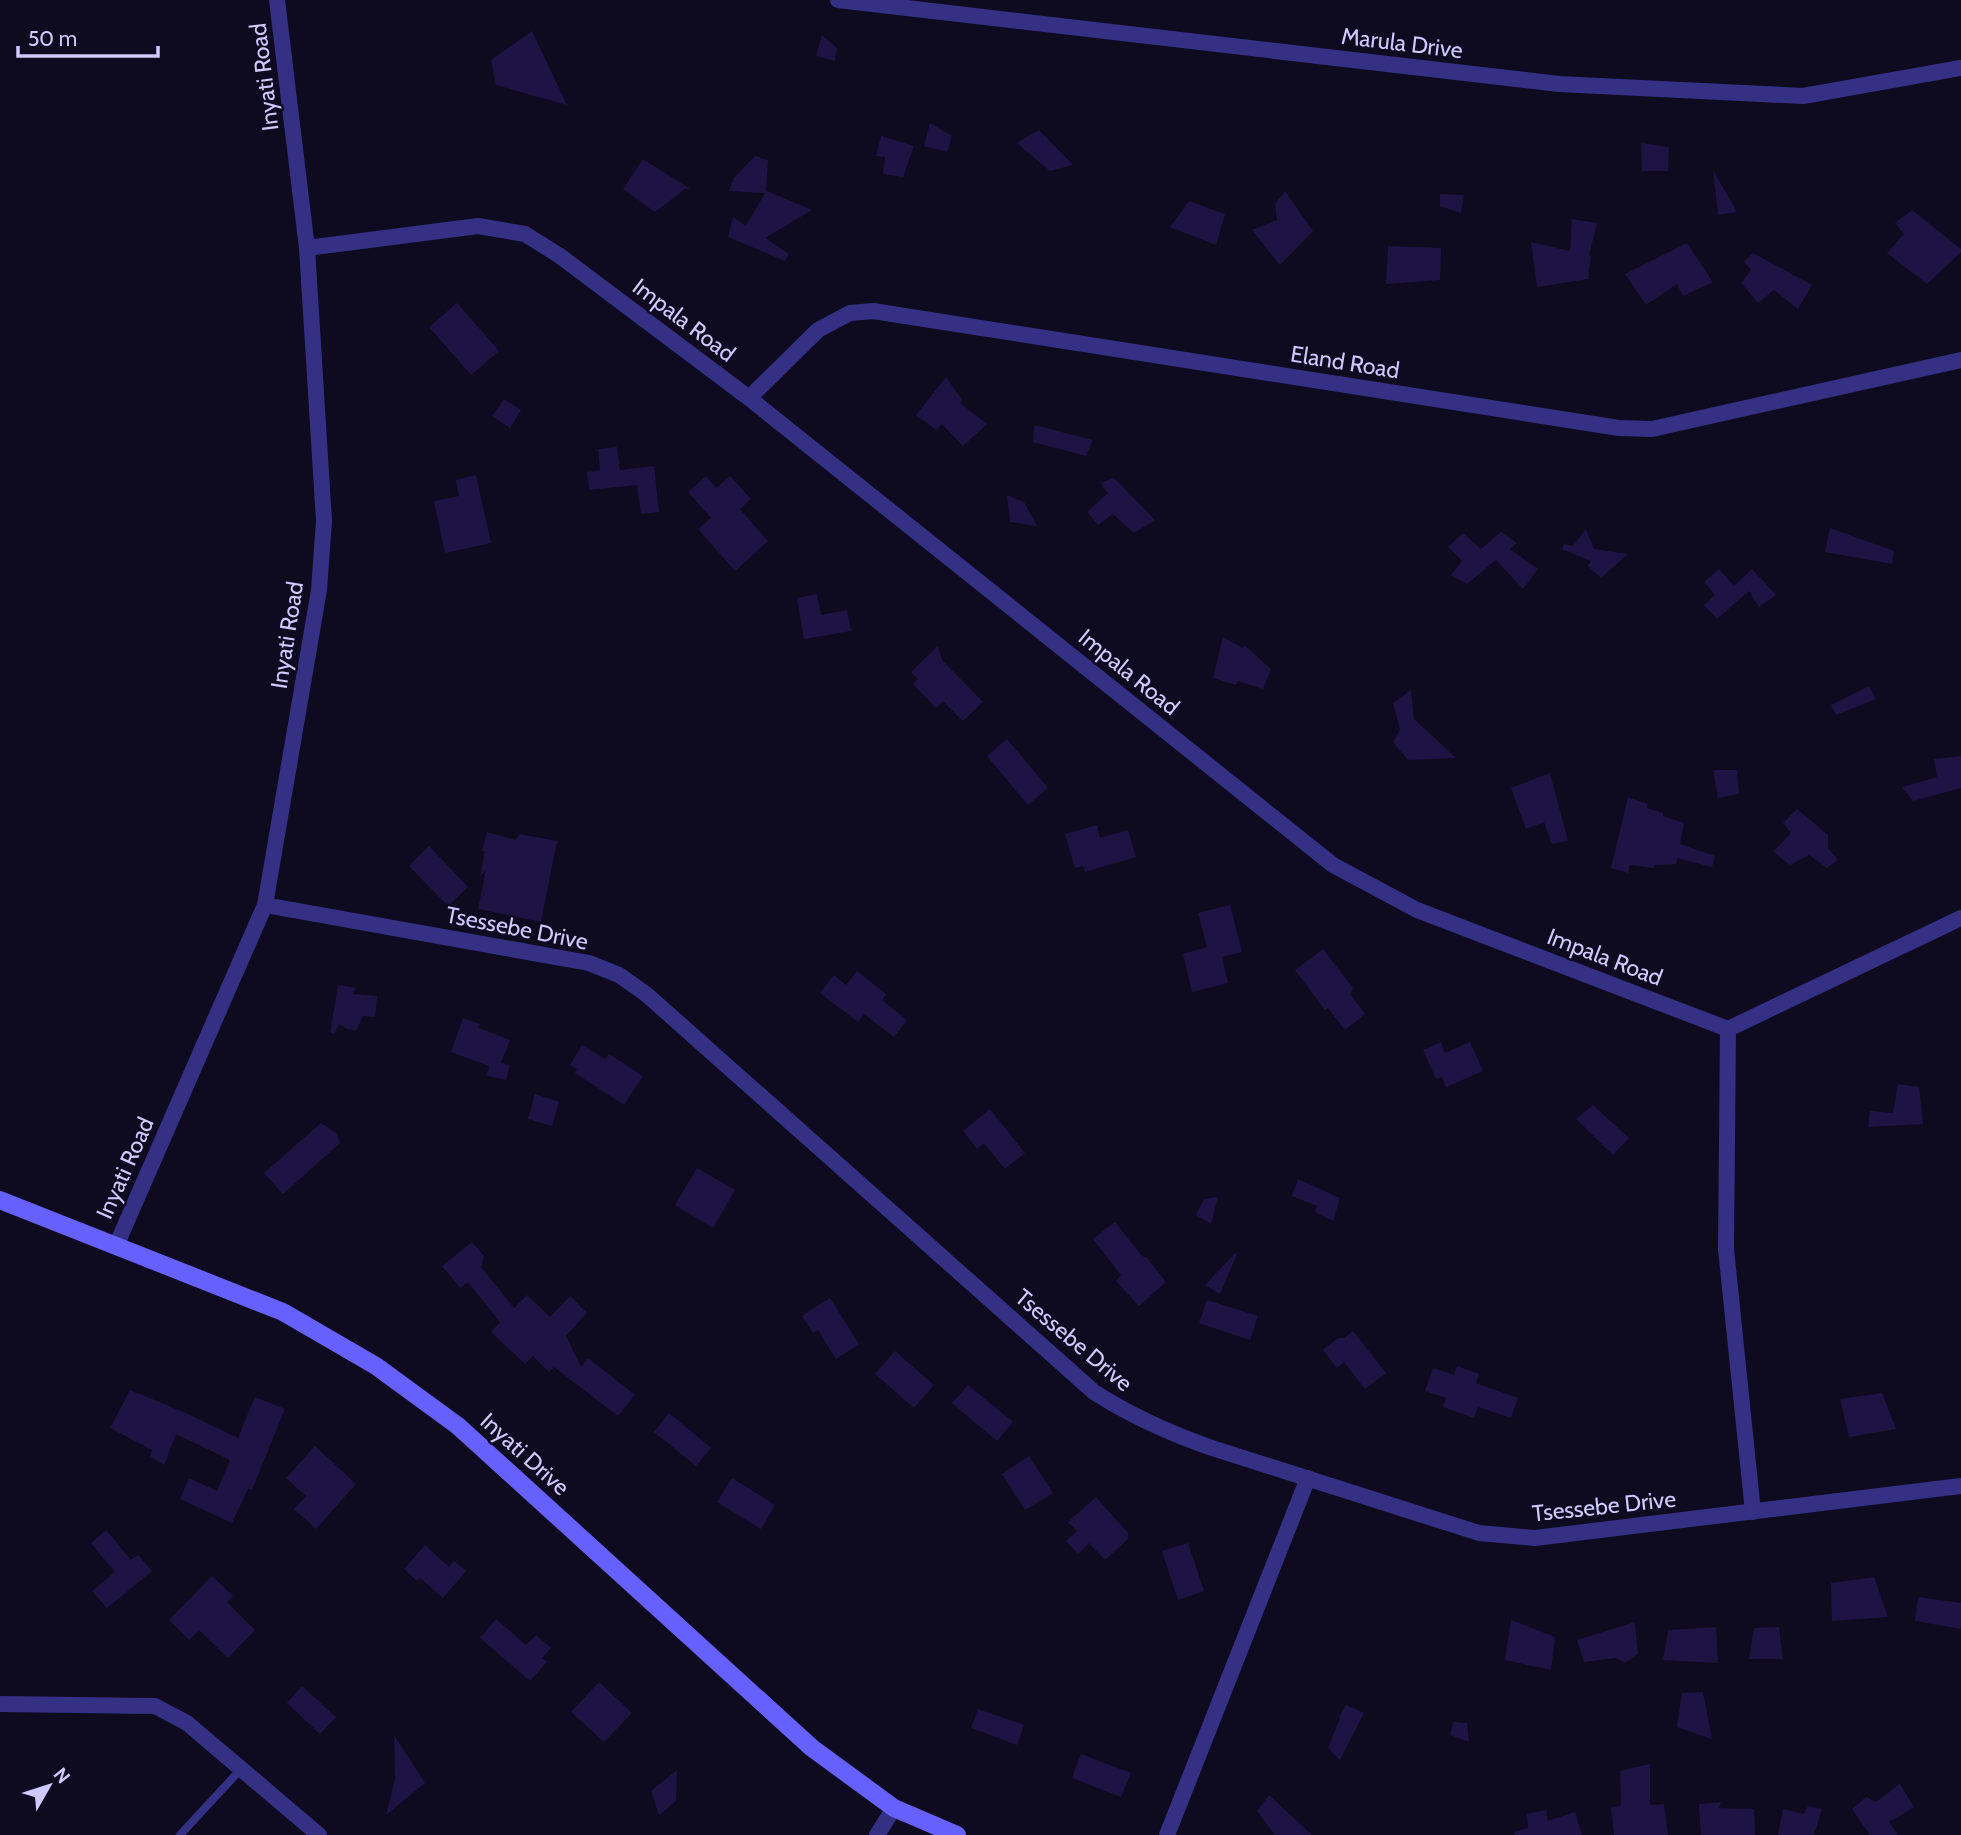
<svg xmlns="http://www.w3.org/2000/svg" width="1961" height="1835" font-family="Cabin,sans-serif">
	<rect width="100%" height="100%" fill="#0e0a20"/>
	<g fill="#1e1443">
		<polygon points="532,31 567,105 496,85 491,60"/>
		<polygon points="822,35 837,48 835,61 816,56"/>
		<polygon points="930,123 952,136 947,152 924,146"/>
		<polygon points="1039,130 1073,165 1050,171 1017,143"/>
		<polygon points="881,136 914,146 903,177 883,174 885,157 876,156"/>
		<polygon points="1641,143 1669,147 1668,171 1642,171"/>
		<polygon points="755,156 768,160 766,192 767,191 812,210 765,238 789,254 785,261 728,237 733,217 746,226 765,193 729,191 734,178"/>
		<polygon points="643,159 690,189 685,189 655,212 623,189"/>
		<polygon points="1713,170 1737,212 1718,215"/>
		<polygon points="1285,191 1313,231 1280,265 1252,230 1277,220 1275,204"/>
		<polygon points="1440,194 1464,195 1461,213 1440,206"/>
		<polygon points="1189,201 1225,214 1216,245 1170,227"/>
		<polygon points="1912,210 1961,249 1961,252 1927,284 1887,253 1904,234 1895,223"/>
		<polygon points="1572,219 1597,223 1589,255 1591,256 1588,279 1537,287 1531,242 1570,251"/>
		<polygon points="1687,243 1713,282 1683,296 1677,284 1646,305 1625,274"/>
		<polygon points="1388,246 1441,248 1440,280 1386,284"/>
		<polygon points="1753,253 1812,285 1798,309 1774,290 1758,303 1741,283 1751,270 1744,262"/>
		<polygon points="457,303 499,351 471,375 429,327"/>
		<polygon points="946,377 962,400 960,403 987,424 963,446 942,424 937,430 916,415"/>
		<polygon points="504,399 521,410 510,428 492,416"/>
		<polygon points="1034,425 1093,440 1086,456 1033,442"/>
		<polygon points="617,447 620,470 654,466 659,512 641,514 637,485 589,490 587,472 600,470 598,449"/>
		<polygon points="476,475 491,543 445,553 434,501 459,496 456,480"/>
		<polygon points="706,476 716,488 730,476 751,499 740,509 768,541 735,571 698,529 711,518 688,492"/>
		<polygon points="1114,478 1155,520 1134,533 1113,514 1098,525 1087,512 1108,493 1100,483"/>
		<polygon points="1007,495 1024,502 1037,526 1010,522"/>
		<polygon points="1830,528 1894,551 1892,564 1825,552"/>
		<polygon points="1586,529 1594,549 1628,554 1601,578 1588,566 1591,561 1562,549 1564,544 1573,546"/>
		<polygon points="1501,532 1517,543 1510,549 1538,569 1523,589 1496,560 1467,584 1451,575 1462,561 1448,547 1463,533 1481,549"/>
		<polygon points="1719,569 1734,586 1752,569 1776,595 1759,607 1749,591 1717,619 1704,605 1715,595 1704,582"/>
		<polygon points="817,594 821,615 847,610 851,631 804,639 797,598"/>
		<polygon points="1223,637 1243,648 1244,645 1271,669 1263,689 1238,681 1236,685 1213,678"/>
		<polygon points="938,646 942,660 983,702 963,721 943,701 936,708 913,684 918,679 911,672"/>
		<polygon points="1869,686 1876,699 1836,715 1831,705"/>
		<polygon points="1411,690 1414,719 1456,758 1408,760 1393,742 1400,730 1393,703"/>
		<polygon points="1007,739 1048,788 1028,805 987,756"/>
		<polygon points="1961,756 1961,788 1913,801 1902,787 1937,777 1934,759"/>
		<polygon points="1713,770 1737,770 1739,794 1718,798"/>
		<polygon points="1550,773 1568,841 1552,844 1544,822 1526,829 1511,788"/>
		<polygon points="1628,797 1648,804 1647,808 1663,813 1663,816 1684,823 1680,844 1715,856 1712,867 1677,858 1676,864 1654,865 1654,868 1630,865 1628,873 1611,868"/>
		<polygon points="1797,809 1828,835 1828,848 1838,860 1827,868 1809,855 1790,865 1773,852 1791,833 1783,823"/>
		<polygon points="1097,825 1100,838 1128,830 1136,857 1085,872 1083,866 1075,868 1065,834"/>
		<polygon points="487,832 515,840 520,834 557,841 541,922 478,909 486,870 480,876 485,851 482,851"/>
		<polygon points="429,846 468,887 448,906 409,866"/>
		<polygon points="1230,905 1242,952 1222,957 1228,983 1192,992 1183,954 1207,947 1198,913"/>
		<polygon points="1323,949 1353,988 1350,994 1365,1014 1345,1030 1328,1008 1325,1010 1295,970"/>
		<polygon points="857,971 886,994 882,1000 907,1020 894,1037 864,1014 858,1022 820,993 834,975 846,985"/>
		<polygon points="338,985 356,988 353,994 377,996 375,1017 363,1016 356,1031 347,1029 339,1024 334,1034 330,1033"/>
		<polygon points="463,1018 480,1024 479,1028 510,1040 501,1063 510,1065 506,1080 487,1076 489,1066 451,1052"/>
		<polygon points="1441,1042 1445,1053 1470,1042 1483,1071 1446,1087 1442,1077 1436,1079 1423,1050"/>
		<polygon points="582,1045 605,1059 609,1054 643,1076 624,1105 575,1073 577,1069 570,1065"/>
		<polygon points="1898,1084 1919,1087 1923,1124 1868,1127 1870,1111 1893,1113"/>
		<polygon points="535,1094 559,1102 552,1126 528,1119"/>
		<polygon points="1593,1105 1629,1138 1613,1155 1576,1119"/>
		<polygon points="990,1109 1025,1153 1005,1169 984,1143 977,1149 963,1131"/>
		<polygon points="321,1123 336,1133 340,1143 283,1194 264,1173"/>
		<polygon points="697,1168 735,1190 713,1228 675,1205"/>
		<polygon points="1298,1179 1340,1198 1333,1221 1315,1212 1317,1206 1292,1196"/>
		<polygon points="1218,1197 1211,1224 1196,1215 1204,1199"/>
		<polygon points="1115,1222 1142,1256 1147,1258 1166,1282 1139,1306 1116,1281 1121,1275 1093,1239"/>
		<polygon points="472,1242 484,1256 481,1267 514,1308 527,1295 550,1317 570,1296 587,1313 566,1336 581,1367 588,1358 635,1395 618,1416 554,1367 549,1372 533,1356 525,1364 491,1332 500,1322 468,1282 460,1288 442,1266"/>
		<polygon points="1235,1253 1237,1254 1220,1294 1205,1285"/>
		<polygon points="830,1298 859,1344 836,1359 818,1330 813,1333 802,1316"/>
		<polygon points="1207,1300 1258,1316 1250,1340 1199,1323"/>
		<polygon points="1353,1331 1386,1373 1365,1389 1344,1362 1337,1368 1323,1350 1338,1338 1344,1338"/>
		<polygon points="895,1351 934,1385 914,1408 875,1374"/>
		<polygon points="1457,1366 1479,1374 1476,1383 1518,1398 1511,1418 1478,1407 1474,1418 1443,1407 1446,1398 1425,1391 1433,1368 1454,1375"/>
		<polygon points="968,1385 1013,1422 997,1441 952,1403"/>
		<polygon points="130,1390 186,1413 238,1438 255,1397 285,1409 252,1490 248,1489 232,1523 180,1499 189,1478 217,1491 230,1460 176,1434 164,1465 150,1456 152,1450 110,1428"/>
		<polygon points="1882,1393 1896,1429 1849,1437 1840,1399"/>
		<polygon points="669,1413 711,1448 696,1466 654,1432"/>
		<polygon points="315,1446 356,1484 316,1529 294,1509 306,1496 286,1478"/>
		<polygon points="1029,1456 1053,1493 1025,1510 1002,1474"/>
		<polygon points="732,1478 775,1505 761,1529 717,1502"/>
		<polygon points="1096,1497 1128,1533 1128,1539 1105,1560 1089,1543 1078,1554 1066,1541 1077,1531 1068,1522"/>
		<polygon points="106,1530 131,1560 138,1555 152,1571 107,1608 92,1591 115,1572 91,1543"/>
		<polygon points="1188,1543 1204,1591 1178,1600 1162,1551"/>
		<polygon points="425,1545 449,1567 454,1561 466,1571 443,1598 420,1578 417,1581 404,1569"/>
		<polygon points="212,1576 233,1596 227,1602 255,1630 228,1658 199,1630 189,1640 169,1620"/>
		<polygon points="1874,1577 1888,1617 1832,1621 1831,1583"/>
		<polygon points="1918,1597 1961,1603 1961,1629 1915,1621"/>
		<polygon points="496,1619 526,1645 536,1635 551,1648 542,1658 547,1662 530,1681 480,1638"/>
		<polygon points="1511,1620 1555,1637 1551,1670 1505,1660"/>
		<polygon points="1635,1622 1638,1654 1625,1663 1616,1658 1584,1662 1577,1640"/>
		<polygon points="1716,1627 1718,1663 1663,1660 1668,1630"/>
		<polygon points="1779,1627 1783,1659 1749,1659 1754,1628"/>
		<polygon points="599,1682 632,1713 604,1742 571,1712"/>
		<polygon points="302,1686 336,1717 320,1734 287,1703"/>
		<polygon points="1703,1692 1712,1739 1677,1727 1682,1693"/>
		<polygon points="1346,1705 1364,1713 1340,1760 1328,1748 1340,1718 1339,1717"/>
		<polygon points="978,1709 1024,1725 1017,1745 971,1728"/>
		<polygon points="1453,1722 1467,1723 1469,1742 1450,1735"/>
		<polygon points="394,1735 425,1783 386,1815 395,1779"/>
		<polygon points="1081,1754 1131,1773 1121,1797 1072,1778"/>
		<polygon points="1650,1764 1650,1805 1664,1804 1668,1835 1614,1835 1611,1807 1621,1806 1620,1771"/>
		<polygon points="677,1770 676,1801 659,1815 651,1791"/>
		<polygon points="1900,1784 1914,1807 1889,1822 1898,1835 1870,1835 1852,1809 1866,1797 1876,1802"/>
		<polygon points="1269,1795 1312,1835 1275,1835 1257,1811"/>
		<polygon points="1721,1802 1719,1808 1754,1809 1755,1835 1701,1835 1699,1804"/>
		<polygon points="1808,1806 1822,1809 1814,1835 1778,1835 1783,1809 1804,1814"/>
		<polygon points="1546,1810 1548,1821 1575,1812 1582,1835 1515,1835 1514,1832 1528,1828 1527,1814"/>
	</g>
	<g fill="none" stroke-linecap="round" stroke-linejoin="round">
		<polyline stroke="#343084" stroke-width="8" points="180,1835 241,1769"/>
		<g stroke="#343084" stroke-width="16">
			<polyline points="838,0 1559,84 1803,96 1961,68"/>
			<polyline points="307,248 478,226 525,234 560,256 749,398 1333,865 1417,910 1728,1029 1961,918"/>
			<polyline points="749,398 818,330 850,313 873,311 1619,428 1652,429 1961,360"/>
			<path d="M265,905L589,963L619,975L646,994L1094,1392C1131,1416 1167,1432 1209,1447L1479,1533L1535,1538L1961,1486"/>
			<polyline points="1728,1029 1726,1249 1753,1512"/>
			<polyline points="116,1246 265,905 319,590 324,521 307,248 277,0"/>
			<polyline points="0,1704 155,1706 187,1723 319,1835"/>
			<polyline points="877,1835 894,1808"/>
			<polyline points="1167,1835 1308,1478"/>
		</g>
		<polyline stroke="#6660ff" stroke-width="18" points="0,1200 283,1312 376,1366 458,1426 812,1748 894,1808 957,1835"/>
	</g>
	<g text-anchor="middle" stroke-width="5" stroke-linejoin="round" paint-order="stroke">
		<g font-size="23" fill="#d0c9ff" stroke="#0e0a20">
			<text transform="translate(1402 43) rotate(7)" y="8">Marula Drive</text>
			<text transform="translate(264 77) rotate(-97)" y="8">Inyati Road</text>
			<text transform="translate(684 320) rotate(37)" y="8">Impala Road</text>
			<text transform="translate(1345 362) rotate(9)" y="8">Eland Road</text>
			<text transform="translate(287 635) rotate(-81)" y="8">Inyati Road</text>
			<text transform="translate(1129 672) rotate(39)" y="8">Impala Road</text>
			<text transform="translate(517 928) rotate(11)" y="8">Tsessebe Drive</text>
			<text transform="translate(1605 957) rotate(21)" y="8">Impala Road</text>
			<text transform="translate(125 1168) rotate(-66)" y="8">Inyati Road</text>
			<text transform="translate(1074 1340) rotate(40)" y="8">Tsessebe Drive</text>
			<text transform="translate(525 1454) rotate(42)" y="8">Inyati Drive</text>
			<text transform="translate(1604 1506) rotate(-6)" y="8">Tsessebe Drive</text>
		</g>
	</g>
	<g transform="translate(49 1786) rotate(51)" stroke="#0e0a20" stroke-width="5" paint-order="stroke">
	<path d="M0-5L12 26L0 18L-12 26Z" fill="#d0c9ff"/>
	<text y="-10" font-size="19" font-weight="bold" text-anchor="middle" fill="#d0c9ff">N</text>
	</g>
	<path d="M18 46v10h140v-10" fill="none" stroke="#d0c9ff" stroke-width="3.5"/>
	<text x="28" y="46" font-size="21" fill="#d0c9ff" stroke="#0e0a20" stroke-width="5" paint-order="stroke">50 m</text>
</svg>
